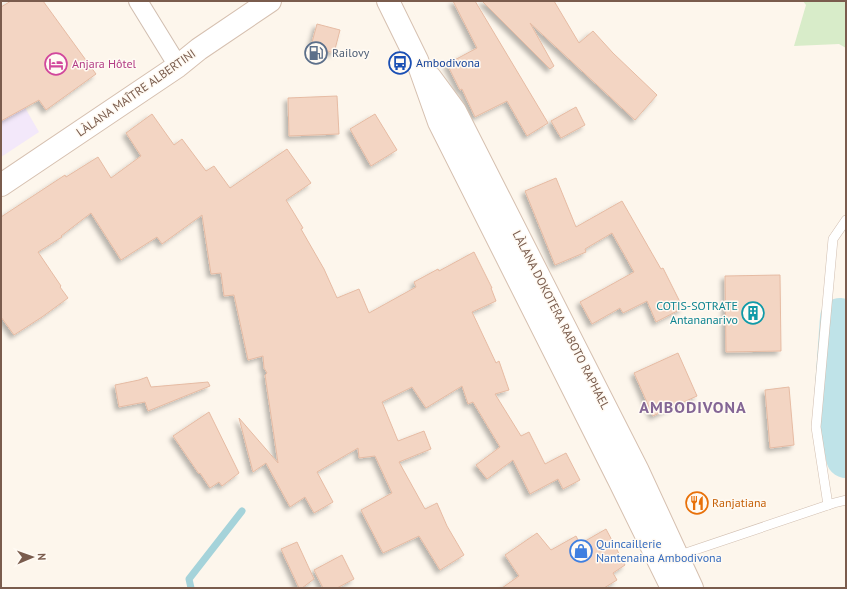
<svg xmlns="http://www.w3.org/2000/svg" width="847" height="589" font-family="'PT Sans',sans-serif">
	<defs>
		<filter id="shadow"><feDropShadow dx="-3.5" dy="3.5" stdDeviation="2" flood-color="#0004"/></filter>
	</defs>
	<rect width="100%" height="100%" fill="#fdf6ec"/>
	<polygon fill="#f3e8fa" points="1,66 39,132 1,157"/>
	<polygon fill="#d8ecc9" points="803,1 846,1 846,48 839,44 794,46 806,5"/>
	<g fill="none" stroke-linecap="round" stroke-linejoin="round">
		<polyline stroke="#a5d3da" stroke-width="7" points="191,588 189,579 242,511"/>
		<polyline stroke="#bfe3e8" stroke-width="40" points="840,318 834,400 846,458"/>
	</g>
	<g fill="#f3d5c3" stroke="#e6bba3" filter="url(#shadow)">
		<polygon points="11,1 43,1 96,74 46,110 39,100 1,121 1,7"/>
		<polygon points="453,1 475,1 548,123 527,136 507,101 475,117 462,89 460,90 447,64 477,48"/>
		<polygon points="482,1 554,1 579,43 593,31 613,53 657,95 635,120 530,23 554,66 550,69"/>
		<polygon points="317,24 340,30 334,53 311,46"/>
		<polygon points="337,96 339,134 289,136 288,98"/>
		<polygon points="576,107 585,125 561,138 551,121"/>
		<polygon points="152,114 174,145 182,139 206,171 214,166 230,188 287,149 311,183 286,200 303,228 301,229 324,269 337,298 359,289 369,313 416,287 414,282 438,269 439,271 474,252 492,288 491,288 496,301 472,312 496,363 499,361 509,390 495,394 521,436 529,432 545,464 566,453 580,480 563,489 558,479 530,494 513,460 487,479 476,465 500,447 473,402 468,404 462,386 426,408 412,387 382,402 398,441 424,431 431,449 399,462 425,509 437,503 447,526 464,555 440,570 419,536 383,553 361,510 392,493 375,456 359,458 358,448 317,472 333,502 314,513 305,497 290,507 266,463 253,472 239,418 278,463 265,375 267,373 264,368 263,356 248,360 234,295 224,296 221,273 211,274 202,215 162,244 157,237 121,260 91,213 61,236 62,237 38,252 61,286 60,287 68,298 42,317 14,335 1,317 1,217 65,175 66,177 98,157 111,178 141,156 126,133"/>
		<polygon points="375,114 397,150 371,166 350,129"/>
		<polygon points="556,178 576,227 622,201 661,269 663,268 683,308 656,322 647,301 623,313 620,308 592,324 580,302 634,272 612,233 585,249 586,252 555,265 525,191"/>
		<polygon points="780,275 781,351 726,352 725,276"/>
		<polygon points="678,353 697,396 653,416 634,373"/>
		<polygon points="147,377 151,387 208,382 210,386 148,411 145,402 119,407 115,385 139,380"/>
		<polygon points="789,387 794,445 770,448 765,390"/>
		<polygon points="209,412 239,473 222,486 219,482 210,488 200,473 199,474 173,436"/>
		<polygon points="606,529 625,565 613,573 617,580 604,588 502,588 519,576 505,555 537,533 551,550 576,536 580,544"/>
		<polygon points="297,542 314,579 302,588 299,588 281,549"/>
		<polygon points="342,555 354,579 337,588 323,588 314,570"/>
	</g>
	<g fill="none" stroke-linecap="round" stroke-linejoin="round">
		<g stroke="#d1beb0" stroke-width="10">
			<g id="lane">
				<polyline points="828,505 816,427 833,239 846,220"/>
				<polyline points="677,556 834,503 846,500"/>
			</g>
		</g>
		<g stroke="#d1beb0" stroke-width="20">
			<polyline id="street" points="138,1 178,66"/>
		</g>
		<g stroke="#d6c0b0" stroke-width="24">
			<g id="secondary">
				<polyline points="388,1 417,60 439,122 620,482 672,588"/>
				<polyline points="430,77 455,111 638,471 692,588"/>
				<polyline points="1,185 178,66 199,49 270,1"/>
			</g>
		</g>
		<use href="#lane" stroke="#fff" stroke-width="9"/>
		<use href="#street" stroke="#fff" stroke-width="18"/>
		<use href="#secondary" stroke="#fff" stroke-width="22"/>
	</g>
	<defs>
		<g id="fuel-ring" transform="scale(1.15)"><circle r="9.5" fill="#fffaf3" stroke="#5c6f8a" stroke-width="1.5"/><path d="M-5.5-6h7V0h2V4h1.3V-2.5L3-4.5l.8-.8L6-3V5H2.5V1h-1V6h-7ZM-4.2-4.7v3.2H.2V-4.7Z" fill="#5c6f8a"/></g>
		<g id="bus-ring" transform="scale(1.15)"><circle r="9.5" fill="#fffaf3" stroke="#1a4fb4" stroke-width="1.5"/><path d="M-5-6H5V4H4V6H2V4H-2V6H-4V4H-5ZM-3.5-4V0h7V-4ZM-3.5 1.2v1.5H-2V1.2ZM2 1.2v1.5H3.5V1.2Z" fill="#1a4fb4"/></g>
		<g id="hotel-ring" transform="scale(1.15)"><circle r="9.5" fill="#fffaf3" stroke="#d1479c" stroke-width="1.5"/><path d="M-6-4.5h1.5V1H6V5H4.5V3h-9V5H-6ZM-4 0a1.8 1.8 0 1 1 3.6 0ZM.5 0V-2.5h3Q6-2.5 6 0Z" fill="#d1479c"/></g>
		<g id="building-ring" transform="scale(1.15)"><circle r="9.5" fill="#fffaf3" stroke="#0f9aa8" stroke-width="1.5"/><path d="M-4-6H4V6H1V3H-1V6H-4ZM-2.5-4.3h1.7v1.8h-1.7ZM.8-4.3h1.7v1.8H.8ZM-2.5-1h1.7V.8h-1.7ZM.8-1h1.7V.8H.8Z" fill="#0f9aa8"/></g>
		<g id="restaurant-ring" transform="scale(1.15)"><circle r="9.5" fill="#fffaf3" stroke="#e8710a" stroke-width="1.5"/><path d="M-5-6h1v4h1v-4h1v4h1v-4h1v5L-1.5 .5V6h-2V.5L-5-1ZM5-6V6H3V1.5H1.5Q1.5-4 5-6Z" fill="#e8710a"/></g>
		<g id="shop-ring" transform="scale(1.15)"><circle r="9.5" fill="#fffaf3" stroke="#3f7fe0" stroke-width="1.5"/><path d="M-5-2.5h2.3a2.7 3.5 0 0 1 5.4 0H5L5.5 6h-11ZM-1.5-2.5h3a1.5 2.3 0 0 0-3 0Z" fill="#3f7fe0"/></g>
	</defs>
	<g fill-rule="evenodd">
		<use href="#fuel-ring" x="316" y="53"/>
		<use href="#bus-ring" x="400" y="63"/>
		<use href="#hotel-ring" x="56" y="64"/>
		<use href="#building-ring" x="753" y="313"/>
		<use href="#restaurant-ring" x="697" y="503"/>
		<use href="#shop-ring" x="581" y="551"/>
	</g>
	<g text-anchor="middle" stroke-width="3" stroke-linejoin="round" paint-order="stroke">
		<g font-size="12" fill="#4e5e75" stroke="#fffaf3" text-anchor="start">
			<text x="332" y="57">Railovy</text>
		</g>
		<g font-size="12" fill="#164399" stroke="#fffaf3" text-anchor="start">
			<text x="416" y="67">Ambodivona</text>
		</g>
		<g font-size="12" fill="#b23c85" stroke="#fffaf3" text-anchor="start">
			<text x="72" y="68">Anjara Hôtel</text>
		</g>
		<g font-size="12" fill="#7a5c4d" stroke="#fffaf3">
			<text transform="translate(136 93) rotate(-35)" y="4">LÀLANA MAÎTRE ALBERTINI</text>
			<text transform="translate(561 320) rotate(63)" y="4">LÀLANA DOKOTERA RABOTO RAPHAEL</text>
		</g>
		<g font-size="12" fill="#0d838f" stroke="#fffaf3" text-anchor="end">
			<text x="738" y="310">COTIS-SOTRATE<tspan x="738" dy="14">Antananarivo</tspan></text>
		</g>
		<g font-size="12" fill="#c56008" stroke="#fffaf3" text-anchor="start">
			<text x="712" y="507">Ranjatiana</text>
		</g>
		<g font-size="12" fill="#366cbe" stroke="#fffaf3" text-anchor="start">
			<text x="596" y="548">Quincaillerie<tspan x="596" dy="14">Nantenaina Ambodivona</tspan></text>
		</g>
		<g font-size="16" font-weight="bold" letter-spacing="1" fill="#846695" stroke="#fffaf3">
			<text x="693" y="413">AMBODIVONA</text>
		</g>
	</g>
	<rect width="847" height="589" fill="none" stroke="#7a5c4d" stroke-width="4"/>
	<g transform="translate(32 557) rotate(88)" stroke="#fffaf3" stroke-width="3" paint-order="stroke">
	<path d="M0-3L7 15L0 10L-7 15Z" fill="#7a5c4d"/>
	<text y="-6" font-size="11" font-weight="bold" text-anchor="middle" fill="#7a5c4d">N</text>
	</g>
</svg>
